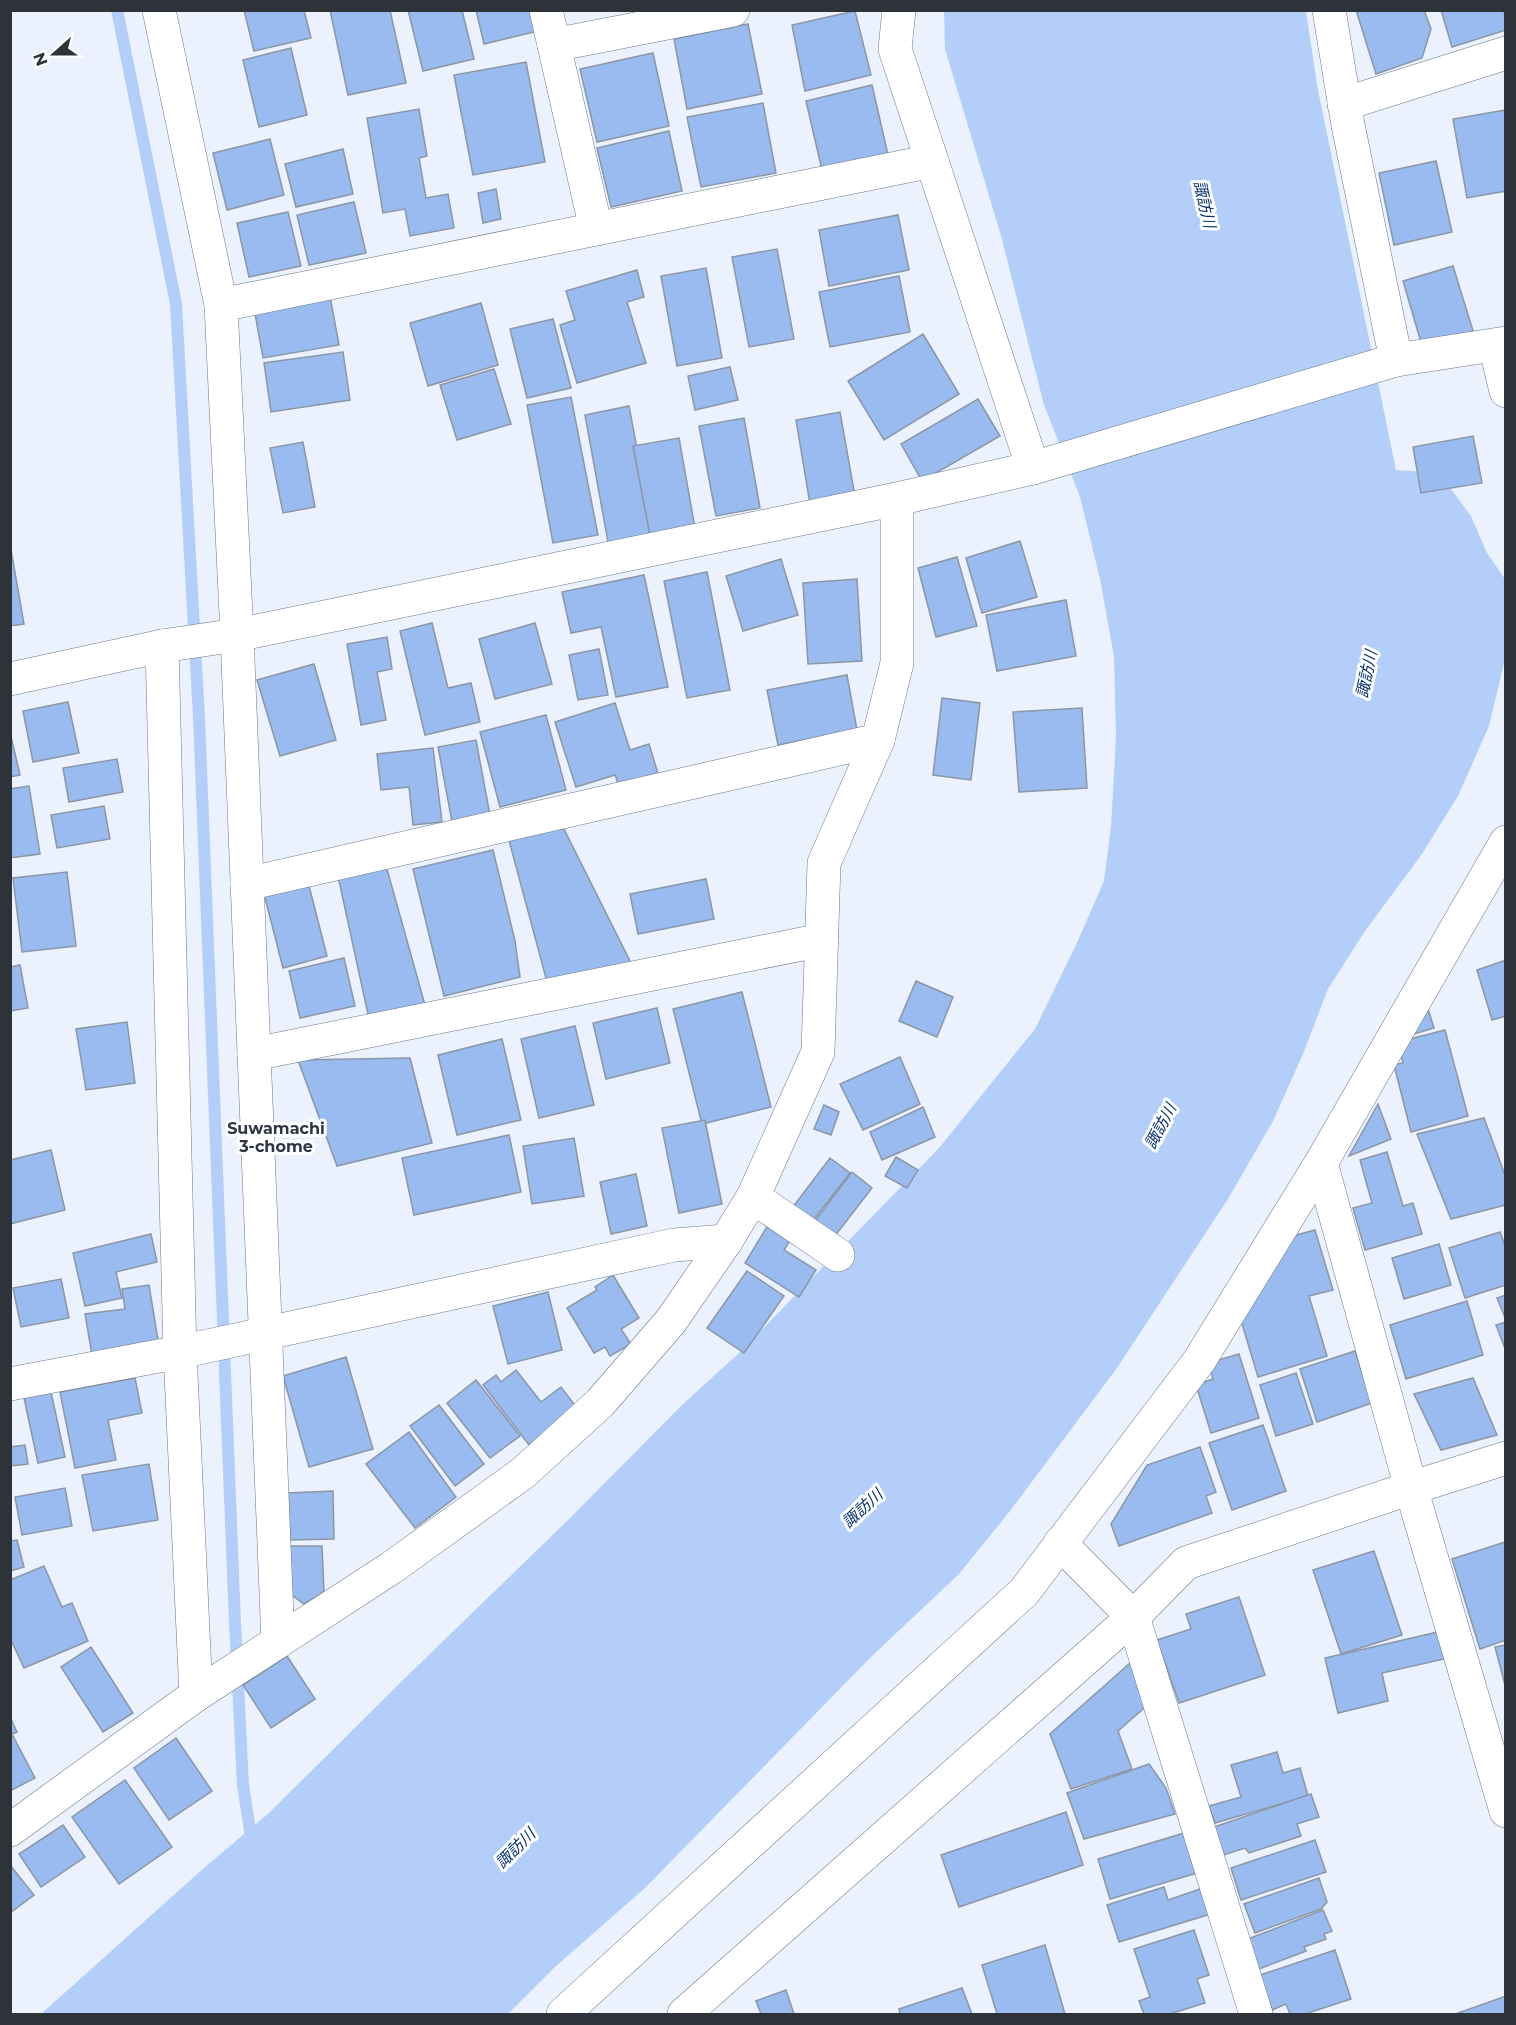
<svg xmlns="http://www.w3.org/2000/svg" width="1516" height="2025" font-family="Montserrat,'Noto Sans JP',sans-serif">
	<rect width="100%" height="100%" fill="#ebf2fd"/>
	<polygon fill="#b3cff9" points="944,11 1306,11 1317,85 1396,470 1439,473 1471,516 1487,553 1505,579 1505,659 1489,726 1458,796 1422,854 1365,931 1328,989 1303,1054 1273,1121 1228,1199 1117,1368 1010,1511 959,1574 872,1656 645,1888 555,1967 508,2014 41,2014 205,1867 269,1813 404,1679 569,1519 682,1405 738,1354 939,1148 1035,1029 1076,945 1104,881 1111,826 1116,737 1114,657 1100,579 1080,497 1044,405 1001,236 945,49"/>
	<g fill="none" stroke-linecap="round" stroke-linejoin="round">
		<polyline stroke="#b3cff9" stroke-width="12" points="117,10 176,304 199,718 235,1623 243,1785 252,1843"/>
	</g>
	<g fill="#99bbef" stroke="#8b96a6" stroke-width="1.5">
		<polygon points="244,10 304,10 311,38 254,51"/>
		<polygon points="330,10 390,10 406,83 348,95"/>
		<polygon points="408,10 462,10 474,59 423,71"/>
		<polygon points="476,10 533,10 538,31 484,44"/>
		<polygon points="1356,10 1424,10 1431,29 1422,58 1376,74"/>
		<polygon points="1441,10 1504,10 1506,30 1452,47"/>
		<polygon points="855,11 871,75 805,91 792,25"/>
		<polygon points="748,24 762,94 687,109 674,39"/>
		<polygon points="291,48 307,115 259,127 243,60"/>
		<polygon points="653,53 669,126 597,142 580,69"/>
		<polygon points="526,62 545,162 473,175 454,75"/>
		<polygon points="872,85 888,155 822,170 806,101"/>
		<polygon points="763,103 776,173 701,187 687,117"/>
		<polygon points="419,109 427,156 419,158 426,198 448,194 454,228 410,236 405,209 383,213 367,118"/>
		<polygon points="1506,110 1506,191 1467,198 1453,119"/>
		<polygon points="669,131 682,191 611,207 597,148"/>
		<polygon points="270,139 284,195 227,210 213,153"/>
		<polygon points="343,149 353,194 296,207 285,164"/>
		<polygon points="1436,161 1452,232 1394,245 1379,173"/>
		<polygon points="496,189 501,219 483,223 478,193"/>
		<polygon points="354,202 366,253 309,265 297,215"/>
		<polygon points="288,212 301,266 249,277 237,223"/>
		<polygon points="898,215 909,270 829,286 819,230"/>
		<polygon points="777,249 794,339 749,347 732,257"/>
		<polygon points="1453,266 1474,334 1423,349 1403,281"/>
		<polygon points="706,268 722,358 677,366 661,276"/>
		<polygon points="637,270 644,297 627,302 646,363 577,383 560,325 575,320 566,291"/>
		<polygon points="899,276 910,332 830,347 819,292"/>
		<polygon points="330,296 339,345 263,358 254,308"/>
		<polygon points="481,303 498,365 428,386 410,323"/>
		<polygon points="553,319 571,388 527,398 510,329"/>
		<polygon points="923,334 959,394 884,440 848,381"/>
		<polygon points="343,352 350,400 271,412 264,363"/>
		<polygon points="730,367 738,400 695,410 688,376"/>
		<polygon points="494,369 511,424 457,440 440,385"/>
		<polygon points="571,397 598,535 553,543 527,405"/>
		<polygon points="978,399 1000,436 922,481 901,444"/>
		<polygon points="629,406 655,545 610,553 585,415"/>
		<polygon points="840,412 856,502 811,510 796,420"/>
		<polygon points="744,418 760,508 716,516 699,426"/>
		<polygon points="1473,436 1482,483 1421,493 1413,447"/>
		<polygon points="679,438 695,528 650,536 633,446"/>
		<polygon points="303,442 315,507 283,513 270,448"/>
		<polygon points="1020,541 1037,597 982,613 966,558"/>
		<polygon points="10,544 24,624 10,626"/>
		<polygon points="957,557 977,626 936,637 918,568"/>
		<polygon points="781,559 798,615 743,631 726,576"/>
		<polygon points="707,572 730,690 687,698 664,581"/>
		<polygon points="644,575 668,687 616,697 601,627 571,633 562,592"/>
		<polygon points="857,579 862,661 808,664 803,583"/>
		<polygon points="1066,600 1076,656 997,671 986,615"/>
		<polygon points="432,623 448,688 471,683 480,722 425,735 400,631"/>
		<polygon points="535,623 552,684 495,699 479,639"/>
		<polygon points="387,637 392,669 377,672 386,720 361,725 347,644"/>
		<polygon points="599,649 608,695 578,700 569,655"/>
		<polygon points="314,664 336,740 280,756 257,680"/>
		<polygon points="847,675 857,730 778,745 767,690"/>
		<polygon points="942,698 980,703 971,780 933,775"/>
		<polygon points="68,702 79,753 33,762 23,711"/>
		<polygon points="615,703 630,750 649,744 660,780 621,792 615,775 576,787 555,722"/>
		<polygon points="1082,708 1087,788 1019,792 1013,712"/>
		<polygon points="546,715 566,790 500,807 480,732"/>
		<polygon points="10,732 20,775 10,777"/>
		<polygon points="476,740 490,815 452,822 438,747"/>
		<polygon points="433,748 442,822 413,825 409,787 381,790 377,754"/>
		<polygon points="117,759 123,792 69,802 63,768"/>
		<polygon points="29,786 40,854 10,858 10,789"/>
		<polygon points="104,806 110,839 57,848 51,815"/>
		<polygon points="564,829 633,967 547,982 507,833"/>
		<polygon points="493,850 515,941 520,977 444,996 413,869"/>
		<polygon points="385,862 425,1005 369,1019 336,867"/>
		<polygon points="67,872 76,946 22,952 13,878"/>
		<polygon points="307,878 327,956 283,968 263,890"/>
		<polygon points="706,879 714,919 638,934 630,894"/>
		<polygon points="344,958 355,1006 300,1018 289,971"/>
		<polygon points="1506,960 1506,1016 1492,1020 1477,970"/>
		<polygon points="20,965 28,1008 10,1011 10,967"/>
		<polygon points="916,981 953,997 937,1037 899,1021"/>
		<polygon points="742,992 771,1107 702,1124 673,1009"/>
		<polygon points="1424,996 1434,1028 1404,1037"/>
		<polygon points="657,1008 670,1063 606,1079 593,1023"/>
		<polygon points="127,1022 135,1083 86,1090 76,1029"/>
		<polygon points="575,1026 594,1105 539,1118 521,1039"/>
		<polygon points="1445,1030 1468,1116 1411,1132 1394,1065 1403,1063 1398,1042"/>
		<polygon points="502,1039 521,1120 457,1135 438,1055"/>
		<polygon points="900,1057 920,1104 863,1130 840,1084"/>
		<polygon points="410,1058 432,1143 337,1166 298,1060"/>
		<polygon points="1378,1104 1391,1139 1349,1156"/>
		<polygon points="824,1105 839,1112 831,1135 814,1129"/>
		<polygon points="923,1107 935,1137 882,1160 870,1132"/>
		<polygon points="1484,1118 1506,1178 1506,1205 1451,1219 1417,1134"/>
		<polygon points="705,1120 722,1204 679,1213 662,1128"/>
		<polygon points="509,1135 521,1192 414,1215 402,1158"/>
		<polygon points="574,1138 584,1196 532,1204 523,1146"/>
		<polygon points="51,1150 65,1210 10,1224 10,1160"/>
		<polygon points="1387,1152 1403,1206 1413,1203 1422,1234 1365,1250 1353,1208 1372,1203 1360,1160"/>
		<polygon points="896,1157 918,1170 907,1188 885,1176"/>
		<polygon points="830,1158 850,1173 805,1231 786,1216"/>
		<polygon points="852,1172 872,1188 828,1245 808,1230"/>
		<polygon points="636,1174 647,1226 611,1234 600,1182"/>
		<polygon points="771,1220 794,1234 784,1250 816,1270 799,1297 745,1263"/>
		<polygon points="1315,1230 1333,1290 1309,1296 1327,1356 1258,1377 1240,1317 1293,1236"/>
		<polygon points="1500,1232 1506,1248 1506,1285 1465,1298 1449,1248"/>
		<polygon points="151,1234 157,1262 116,1272 122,1298 85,1306 73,1253"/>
		<polygon points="1439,1244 1451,1285 1404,1299 1392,1258"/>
		<polygon points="747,1271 784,1296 744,1353 707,1328"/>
		<polygon points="613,1275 639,1318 621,1329 631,1344 610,1356 605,1347 594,1353 567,1308 597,1290 595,1287"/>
		<polygon points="61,1279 69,1318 21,1327 13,1288"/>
		<polygon points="149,1285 158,1340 92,1355 85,1314 125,1309 122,1289"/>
		<polygon points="548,1292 562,1350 508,1364 493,1306"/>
		<polygon points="1506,1295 1506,1320 1497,1298"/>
		<polygon points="1467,1301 1483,1355 1406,1379 1390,1325"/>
		<polygon points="1506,1322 1506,1351 1496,1325"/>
		<polygon points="1355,1351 1372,1403 1317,1422 1300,1369"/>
		<polygon points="1239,1354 1259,1418 1211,1433 1196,1385 1213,1379 1208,1363"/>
		<polygon points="346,1357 373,1449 309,1467 283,1376"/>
		<polygon points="516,1370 541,1402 561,1387 577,1408 529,1445 483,1385 496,1375 501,1382"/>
		<polygon points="1296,1373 1313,1424 1276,1436 1260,1385"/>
		<polygon points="135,1378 142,1413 108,1420 116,1460 75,1468 60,1392"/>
		<polygon points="1473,1378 1497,1435 1441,1450 1414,1394"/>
		<polygon points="476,1380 520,1436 490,1458 447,1403"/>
		<polygon points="51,1392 65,1457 38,1463 24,1398"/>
		<polygon points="439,1405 484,1464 455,1486 410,1426"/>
		<polygon points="1263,1425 1286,1491 1232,1510 1209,1443"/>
		<polygon points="409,1432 456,1497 415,1528 366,1464"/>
		<polygon points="25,1445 28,1464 10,1466 10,1447"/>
		<polygon points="1200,1447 1216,1492 1206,1496 1212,1513 1119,1546 1111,1524 1147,1465"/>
		<polygon points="149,1464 158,1520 93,1531 82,1475"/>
		<polygon points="65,1488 72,1526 22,1535 15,1497"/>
		<polygon points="333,1491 334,1539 290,1540 288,1493"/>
		<polygon points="17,1540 24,1567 10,1571 10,1541"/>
		<polygon points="1505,1542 1506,1640 1480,1649 1452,1559"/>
		<polygon points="287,1546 322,1546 324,1592 304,1604 288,1592"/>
		<polygon points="1374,1551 1402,1635 1341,1654 1313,1570"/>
		<polygon points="44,1566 62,1607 72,1603 88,1641 24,1668 10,1638 10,1580"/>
		<polygon points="1239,1597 1265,1675 1179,1703 1157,1640 1191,1629 1186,1614"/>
		<polygon points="1438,1632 1444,1659 1382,1673 1388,1701 1338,1713 1325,1658"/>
		<polygon points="1506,1645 1506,1689 1495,1647"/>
		<polygon points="91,1647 133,1713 103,1732 61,1667"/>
		<polygon points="287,1656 315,1699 271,1728 243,1685"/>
		<polygon points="1130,1663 1148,1687 1150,1703 1118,1731 1132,1769 1071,1789 1050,1734"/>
		<polygon points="10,1717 17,1732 10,1735"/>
		<polygon points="13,1736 35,1778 10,1791 10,1737"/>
		<polygon points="176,1738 212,1791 169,1820 134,1768"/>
		<polygon points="1277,1752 1283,1773 1300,1768 1308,1796 1215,1823 1209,1806 1241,1797 1231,1765"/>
		<polygon points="1149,1764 1166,1788 1175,1814 1084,1839 1067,1793"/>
		<polygon points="125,1780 172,1847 119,1884 72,1817"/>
		<polygon points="1311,1794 1319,1817 1297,1824 1301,1836 1249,1853 1245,1848 1220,1856 1211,1828"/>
		<polygon points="1066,1812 1083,1865 959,1907 941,1855"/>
		<polygon points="63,1825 85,1857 41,1887 19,1854"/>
		<polygon points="1184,1833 1197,1873 1110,1899 1098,1859"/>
		<polygon points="1315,1840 1326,1872 1241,1900 1231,1868"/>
		<polygon points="10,1865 34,1895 10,1913"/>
		<polygon points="1319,1878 1327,1902 1321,1909 1255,1933 1244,1904"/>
		<polygon points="1164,1887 1168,1900 1203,1888 1211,1914 1119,1942 1107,1905"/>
		<polygon points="1323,1910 1332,1931 1324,1934 1326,1939 1304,1947 1306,1951 1259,1969 1248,1939"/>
		<polygon points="1194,1930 1209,1975 1197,1979 1205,2003 1170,2014 1144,2014 1139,2001 1150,1997 1134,1949"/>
		<polygon points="1045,1945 1065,2014 997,2014 982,1965"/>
		<polygon points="1335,1950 1351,1999 1305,2014 1290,2014 1286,2004 1272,2010 1260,1975"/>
		<polygon points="962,1988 972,2014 900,2014 899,2009"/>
		<polygon points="786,1990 794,2014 761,2014 756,2001"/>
		<polygon points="1506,1996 1506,2014 1459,2014 1458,2013"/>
	</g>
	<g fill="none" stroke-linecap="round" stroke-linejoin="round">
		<g stroke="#6d7786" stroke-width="34">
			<g id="street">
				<polyline points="159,10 221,305 237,635 278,1642"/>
				<polyline points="546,10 596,229"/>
				<polyline points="899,10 895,49 1033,468"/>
				<polyline points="1329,10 1348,125 1396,360"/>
				<polyline points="554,45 733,10"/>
				<polyline points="1344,104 1506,53"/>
				<polyline points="221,305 932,161"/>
				<polyline points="1495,345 1506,391"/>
				<polyline points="162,646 180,1352 196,1695"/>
				<polyline points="10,679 162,646 237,635 897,499 1033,468 1396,360 1506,343"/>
				<polyline points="247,884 878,740"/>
				<polyline points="254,1054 822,940"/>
				<polyline points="1321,1163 1411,1488 1506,1811"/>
				<polyline points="753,1197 838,1255"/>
				<polyline points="10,1384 180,1352 674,1245 726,1241"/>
				<polyline points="1060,1543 1133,1617 1256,2014"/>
				<polyline points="10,1830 196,1695 391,1568 523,1473 600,1403 671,1321 726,1241 753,1197 818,1052 824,863 878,740 897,663 897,499"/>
				<polyline points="563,2014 1024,1592 1199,1361 1321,1163 1506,842"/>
				<polyline points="684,2014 1133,1617 1186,1563 1411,1488 1506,1458"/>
			</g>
		</g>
		<use href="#street" stroke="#fff" stroke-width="33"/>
	</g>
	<g text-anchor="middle" stroke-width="6" stroke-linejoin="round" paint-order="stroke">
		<g font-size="16" font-style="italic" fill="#08336f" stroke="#fff">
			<text transform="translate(1205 204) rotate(77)" y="6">諏訪川</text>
			<text transform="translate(1366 674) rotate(-78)" y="6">諏訪川</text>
			<text transform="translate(1160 1126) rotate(-62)" y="6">諏訪川</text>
			<text transform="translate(862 1508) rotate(-43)" y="6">諏訪川</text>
			<text transform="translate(515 1848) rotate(-45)" y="6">諏訪川</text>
		</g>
		<g font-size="16" font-weight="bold" fill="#2d3643" stroke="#fff">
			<text x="276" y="1134">Suwamachi<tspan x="276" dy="18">3-chome</tspan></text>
		</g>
	</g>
	<rect width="1516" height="2025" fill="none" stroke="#2e3339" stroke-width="24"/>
	<g transform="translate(54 54) rotate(249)" stroke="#ffffff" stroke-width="4.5" paint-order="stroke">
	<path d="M0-4.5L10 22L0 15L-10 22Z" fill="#2e3339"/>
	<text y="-9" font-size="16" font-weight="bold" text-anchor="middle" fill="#2e3339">N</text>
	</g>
</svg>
